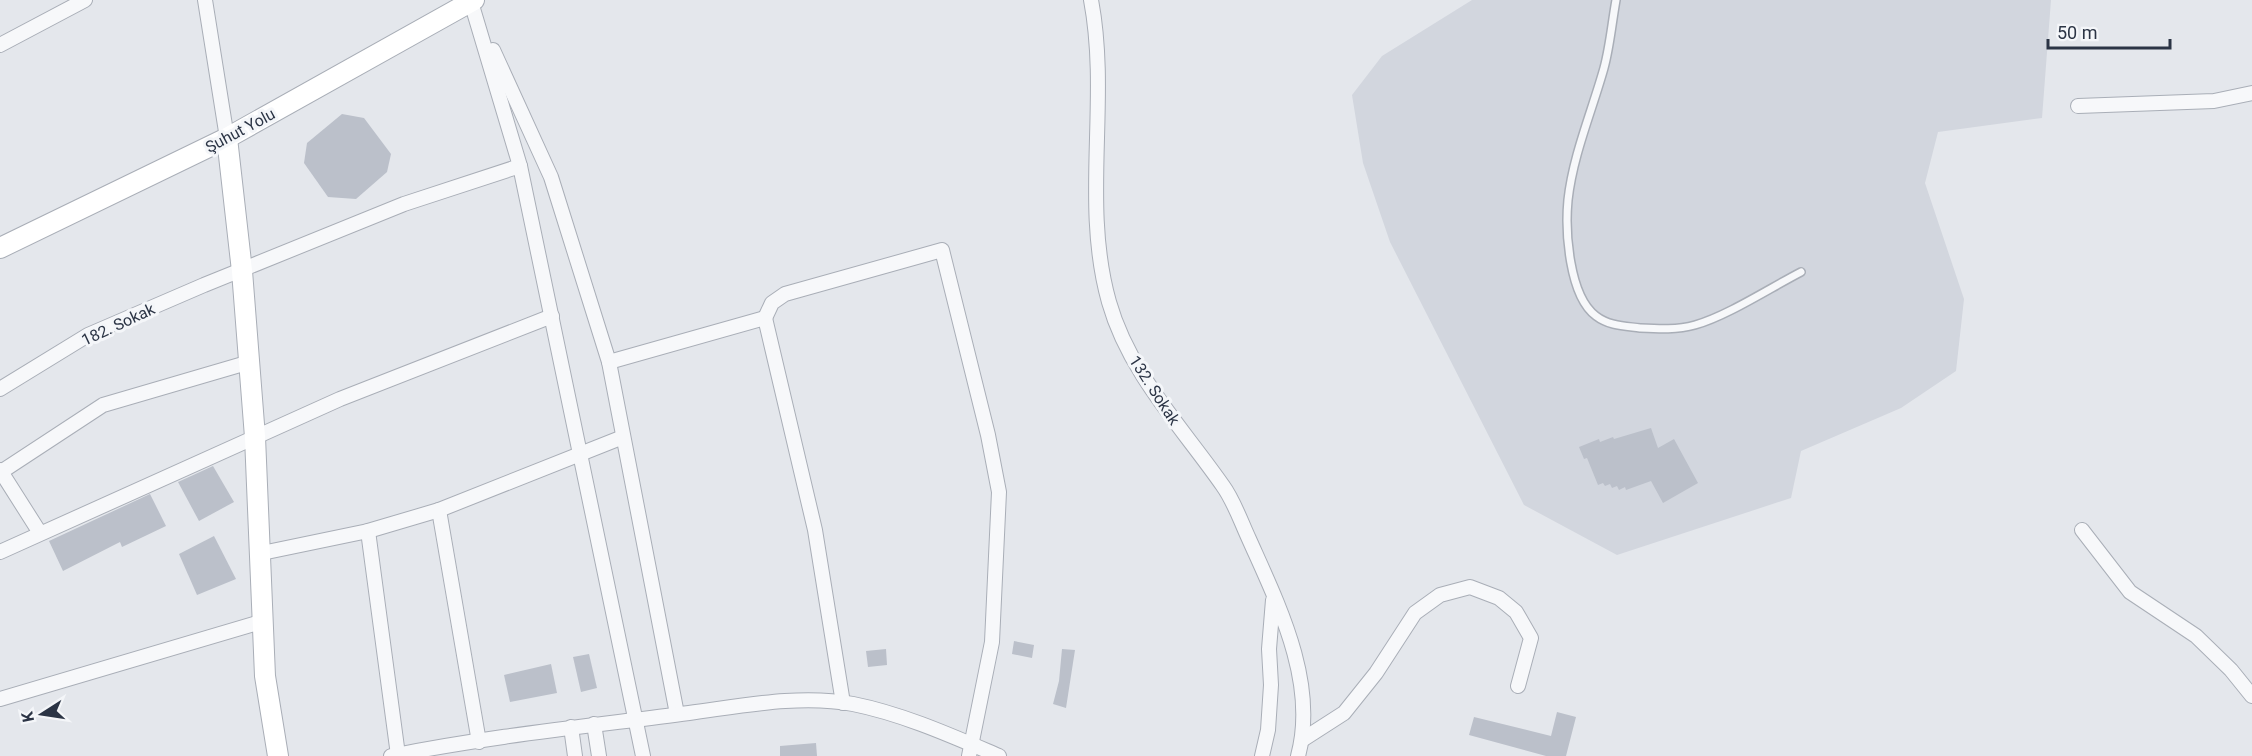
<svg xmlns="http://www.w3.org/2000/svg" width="2252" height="756" font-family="Roboto,sans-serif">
	<rect width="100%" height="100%" fill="#e4e7ec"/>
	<polygon fill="#d2d6de" points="1472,0 2051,0 2042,118 1938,132 1925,183 1964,299 1956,371 1901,408 1801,451 1791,498 1617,555 1524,505 1390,242 1363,163 1352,95 1382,56"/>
	<g fill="#bbc0ca">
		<polygon points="342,114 364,118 391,154 387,172 356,199 328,197 304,163 307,143"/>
		<polygon points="1651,428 1658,448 1674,439 1698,483 1663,503 1651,481 1626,490 1625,487 1619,490 1617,486 1612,488 1610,484 1605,486 1603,483 1598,485 1587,458 1584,459 1579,447 1599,439 1600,442 1613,437 1614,439"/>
		<polygon points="213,466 234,502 199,521 178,482"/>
		<polygon points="150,494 166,526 122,547 120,542 63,571 49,541"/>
		<polygon points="214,536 236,579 197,595 179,554"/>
		<polygon points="1014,641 1034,645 1032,658 1012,654"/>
		<polygon points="886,649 887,665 868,667 866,651"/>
		<polygon points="1062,649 1075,650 1066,708 1053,704 1059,681"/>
		<polygon points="589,654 597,688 581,692 573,657"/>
		<polygon points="551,664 557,693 510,702 504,675"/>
		<polygon points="1557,712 1576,717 1566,756 1546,756 1469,735 1474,717 1551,736"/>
		<polygon points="816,743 817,756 780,756 780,746"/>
	</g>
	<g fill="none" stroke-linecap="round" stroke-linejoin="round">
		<g stroke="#a9aeb7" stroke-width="10">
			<path id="lane" d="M1616,0C1612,22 1610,46 1604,68C1592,111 1573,155 1568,200C1565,231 1569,296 1596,316C1609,326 1625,326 1640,328C1659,329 1677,330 1695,325C1727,316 1770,288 1801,272"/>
		</g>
		<g stroke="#a9aeb7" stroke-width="16">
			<g id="street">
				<polyline points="205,0 227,138"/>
				<path d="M1091,0C1110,100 1081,203 1109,302C1129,373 1182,427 1223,486C1234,501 1241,522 1249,539C1278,604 1318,683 1298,756"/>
				<polyline points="471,2 520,166 643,756"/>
				<polyline points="0,45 85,0"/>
				<polyline points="493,50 551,177 609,362 677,714"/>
				<polyline points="2078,106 2214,101 2252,93"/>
				<polyline points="765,318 772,303 785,294 942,250 988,435 999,492 992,642 969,756"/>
				<polyline points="609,362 765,318 815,530 843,703"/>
				<polyline points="0,389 88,335 204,285 404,204 520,166"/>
				<polyline points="0,470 40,533"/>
				<polyline points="1,472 103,405 250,362"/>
				<polyline points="439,510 479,742"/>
				<polyline points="2082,530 2130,592 2196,636 2231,670 2252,696"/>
				<polyline points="368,531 398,755"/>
				<polyline points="0,552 340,399 552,316"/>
				<polyline points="262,553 368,531 439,510 623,437"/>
				<polyline points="0,699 264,621"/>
				<polyline points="594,724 599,756"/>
				<polyline points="571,727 575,756"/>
				<polyline points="1302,740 1344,713 1376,673 1415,613 1440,595 1470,587 1499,598 1516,612 1531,638 1518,686"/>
				<path d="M391,756C490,736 590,726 689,713C742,706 800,694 853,704C903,714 952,736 999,756"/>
				<polyline points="1262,756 1268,730 1271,685 1269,649 1273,600"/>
			</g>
		</g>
		<g stroke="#a9aeb7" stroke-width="22">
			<g id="secondary">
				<polyline points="227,138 242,271 255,437 265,676 278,756"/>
				<polyline points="0,248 227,138 474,0"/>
			</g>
		</g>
		<use href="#lane" stroke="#f7f8fa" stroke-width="7"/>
		<use href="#street" stroke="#f7f8fa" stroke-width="14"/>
		<use href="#secondary" stroke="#fff" stroke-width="20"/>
	</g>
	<g text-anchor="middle" stroke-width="6" stroke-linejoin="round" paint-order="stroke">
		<g font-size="16" fill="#2b3445" stroke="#f4f6f9">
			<text transform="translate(240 130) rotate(-28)" y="6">Şuhut Yolu</text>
			<text transform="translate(118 324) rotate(-25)" y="6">182. Sokak</text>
			<text transform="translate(1155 390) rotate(57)" y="6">132. Sokak</text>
		</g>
	</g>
	<g transform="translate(42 714) rotate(258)" stroke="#f4f6f9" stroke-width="4.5" paint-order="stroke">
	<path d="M0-4.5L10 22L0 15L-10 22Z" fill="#2b3445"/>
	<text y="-9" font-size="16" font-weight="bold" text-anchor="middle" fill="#2b3445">K</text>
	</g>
	<path d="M2048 39v9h122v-9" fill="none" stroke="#2b3445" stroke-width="3"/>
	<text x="2057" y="39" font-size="18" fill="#2b3445" stroke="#f4f6f9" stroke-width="4.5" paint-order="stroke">50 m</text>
</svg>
